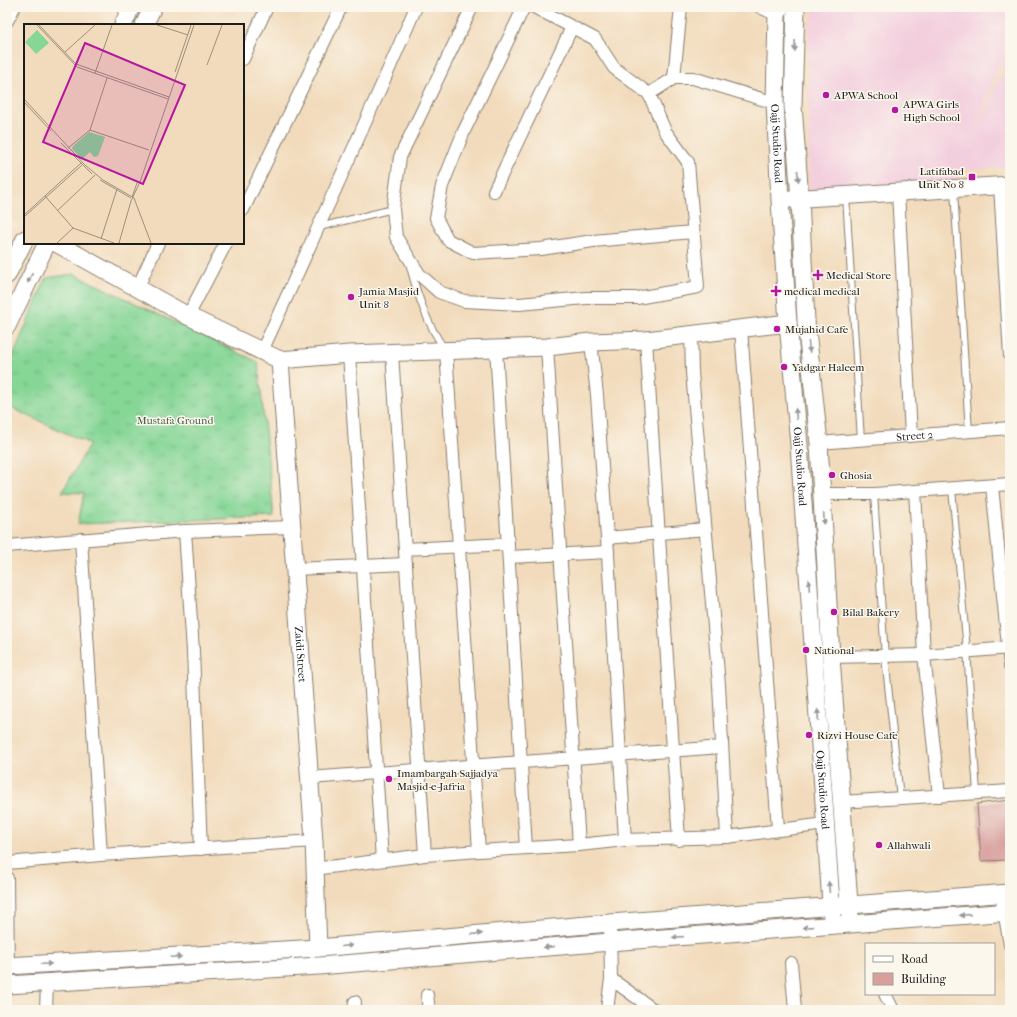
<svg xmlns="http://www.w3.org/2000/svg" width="1017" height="1017" font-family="'IM FELL French Canon',serif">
	<defs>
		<pattern id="grass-tufts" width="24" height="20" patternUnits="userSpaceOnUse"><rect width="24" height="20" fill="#86d696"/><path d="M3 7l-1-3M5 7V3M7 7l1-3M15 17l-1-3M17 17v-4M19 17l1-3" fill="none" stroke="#73b781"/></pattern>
	</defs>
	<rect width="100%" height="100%" fill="#fbf7ec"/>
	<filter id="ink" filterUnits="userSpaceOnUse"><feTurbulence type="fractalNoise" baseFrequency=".025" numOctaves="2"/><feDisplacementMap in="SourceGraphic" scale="8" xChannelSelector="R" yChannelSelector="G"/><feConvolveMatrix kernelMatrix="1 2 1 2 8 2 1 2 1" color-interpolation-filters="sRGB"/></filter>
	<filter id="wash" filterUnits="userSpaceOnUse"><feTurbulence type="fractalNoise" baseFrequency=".012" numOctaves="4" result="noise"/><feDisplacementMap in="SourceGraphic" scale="16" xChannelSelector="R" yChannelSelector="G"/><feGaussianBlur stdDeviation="0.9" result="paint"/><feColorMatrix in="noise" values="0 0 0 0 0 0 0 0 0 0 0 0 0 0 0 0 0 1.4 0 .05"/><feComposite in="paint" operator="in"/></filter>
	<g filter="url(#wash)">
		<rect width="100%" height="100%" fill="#f2dbbc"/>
		<path fill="#f3cfde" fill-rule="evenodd" d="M816,7H1010V36L999,65L1010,38V167L961,170L955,184L809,194L808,28ZM999,65L1004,68L974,134Z"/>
		<polygon fill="url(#grass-tufts)" stroke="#517959" points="74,274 258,362 274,517 78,524 84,493 62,492 90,444 7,406 7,370 46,278"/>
		<g id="blocks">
			<polygon fill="#d89f9d" points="1010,800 1010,860 981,861 977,804"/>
		</g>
	</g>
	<g filter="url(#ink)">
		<use href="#blocks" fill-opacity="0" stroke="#877c6c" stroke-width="1"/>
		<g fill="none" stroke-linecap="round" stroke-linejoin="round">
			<g stroke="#877c6c" stroke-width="8">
				<g id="lane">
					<polyline points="954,190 969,432"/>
					<polyline points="846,196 861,440"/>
					<polyline points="319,227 393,209"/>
					<path d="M410,267C418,296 427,324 444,348"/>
					<polyline points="952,489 967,650 977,793"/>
					<polyline points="874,494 885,657 900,798"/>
				</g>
			</g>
			<g stroke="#877c6c" stroke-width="14">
				<g id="street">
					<polyline points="472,7 400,157 393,209 396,237 419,274 439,292 464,301 519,304 586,298 637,298 698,287 688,162 665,131 649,94 674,78 693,78 775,103"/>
					<polyline points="524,7 464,131 442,186 436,218 448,240 473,253 541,249 593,241 693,232"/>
					<polyline points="534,7 595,39 614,68 649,94"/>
					<polyline points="760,7 777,15"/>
					<polyline points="7,21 14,7"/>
					<polyline points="243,59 267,7"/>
					<polyline points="674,78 681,7"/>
					<polyline points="1000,185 1010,356"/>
					<polyline points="494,191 572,27"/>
					<polyline points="898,192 911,435"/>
					<polyline points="243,210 341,7"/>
					<polyline points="138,287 158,243"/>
					<polyline points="188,316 226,243"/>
					<polyline points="741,329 778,829"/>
					<polyline points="691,334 692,372 719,685 727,837"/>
					<polyline points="646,340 679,840"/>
					<polyline points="591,342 597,395 607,538 625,840"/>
					<polyline points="547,347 579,845"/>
					<polyline points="496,348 526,848"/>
					<polyline points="446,350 479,851"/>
					<path d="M262,351C314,237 366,122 416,7"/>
					<polyline points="392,353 425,855"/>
					<polyline points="349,354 382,860"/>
					<path id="s1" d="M819,443L1010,428"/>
					<polyline points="992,486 1010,666"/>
					<polyline points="915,491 924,655 939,796"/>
					<polyline points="823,494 874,494 1010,484"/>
					<polyline points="185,531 193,651 201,849"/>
					<polyline points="607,538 705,529"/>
					<polyline points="7,546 185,531 292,527"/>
					<polyline points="405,549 508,544"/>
					<polyline points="509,557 608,552"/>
					<polyline points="295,569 406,564"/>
					<polyline points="831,657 924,655 1010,648"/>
					<polyline points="309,778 722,747"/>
					<polyline points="841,802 1010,791"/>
					<polyline points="101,855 314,841"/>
					<polyline points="7,863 101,855 81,539"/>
					<polyline points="313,869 425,855 479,851 579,845 625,840 727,837 825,824"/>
					<polyline points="7,878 8,985"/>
					<polyline points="1001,893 1010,945"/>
					<polyline points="610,923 611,979 654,1010"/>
					<polyline points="791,963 795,1010"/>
					<polyline points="885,994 893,1010"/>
					<polyline points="427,995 429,1010"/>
					<polyline points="46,1010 47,983"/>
					<polyline points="354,1010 355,1002"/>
					<polyline points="607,1010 611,979"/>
				</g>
			</g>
			<g stroke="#877c6c" stroke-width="19">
				<g id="secondary">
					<path id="s2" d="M780,7L777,15L775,103L780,200L788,323L799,445L832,917"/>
					<polyline points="796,7 793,106 800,199 806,321 819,443 831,657 850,917"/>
					<polyline points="123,25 131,7"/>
					<polyline points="144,25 153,7"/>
					<polyline points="790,199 1010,185"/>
					<polyline points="56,243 188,316 280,360 349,354 547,347 591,342 646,340 788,323"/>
					<polyline points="7,275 25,239"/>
					<polyline points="7,326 47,243"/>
					<path id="s3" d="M280,360L314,841L318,948"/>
					<polyline points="7,966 318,948 610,923 1010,893"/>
					<polyline points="7,985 319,966 610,942 1010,912"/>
				</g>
			</g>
			<use href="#lane" stroke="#fff" stroke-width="6"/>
			<use href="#street" stroke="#fff" stroke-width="12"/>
			<use href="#secondary" stroke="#fff" stroke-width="17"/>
		</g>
		<defs><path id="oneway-solid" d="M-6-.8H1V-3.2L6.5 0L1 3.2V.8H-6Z"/></defs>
		<g fill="#999">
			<use href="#oneway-solid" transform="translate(795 46) rotate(92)"/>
			<use href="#oneway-solid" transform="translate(798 176) rotate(85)"/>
			<use href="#oneway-solid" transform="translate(30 278) rotate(116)"/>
			<use href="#oneway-solid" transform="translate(809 347) rotate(84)"/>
			<use href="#oneway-solid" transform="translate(796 414) rotate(-95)"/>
			<use href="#oneway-solid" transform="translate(824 519) rotate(87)"/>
			<use href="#oneway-solid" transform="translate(809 585) rotate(-94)"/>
			<use href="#oneway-solid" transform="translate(818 715) rotate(-94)"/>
			<use href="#oneway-solid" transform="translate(829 887) rotate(-94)"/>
			<use href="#oneway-solid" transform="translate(965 915) rotate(176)"/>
			<use href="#oneway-solid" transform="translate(808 927) rotate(176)"/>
			<use href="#oneway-solid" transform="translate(477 934) rotate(-5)"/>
			<use href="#oneway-solid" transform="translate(678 937) rotate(176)"/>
			<use href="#oneway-solid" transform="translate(347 946) rotate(-5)"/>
			<use href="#oneway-solid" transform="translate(549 947) rotate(175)"/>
			<use href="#oneway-solid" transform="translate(176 957) rotate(-3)"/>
			<use href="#oneway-solid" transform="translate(46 964) rotate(-3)"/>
		</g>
	</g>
	<g fill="#b5179e" stroke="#fbf7ec" stroke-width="1.5">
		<circle cx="826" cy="95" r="4"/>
		<circle cx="895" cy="110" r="4"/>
		<rect x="968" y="173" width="8" height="8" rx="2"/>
		<path d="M816 269h4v4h4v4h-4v4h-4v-4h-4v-4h4z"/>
		<path d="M774 285h4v4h4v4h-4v4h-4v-4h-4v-4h4z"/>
		<circle cx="351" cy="297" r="4"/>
		<circle cx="777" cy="329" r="4"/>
		<circle cx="784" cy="367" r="4"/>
		<circle cx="832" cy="475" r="4"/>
		<circle cx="834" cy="612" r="4"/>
		<circle cx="806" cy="650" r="4"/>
		<circle cx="809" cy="735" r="4"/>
		<circle cx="389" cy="779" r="4"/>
		<circle cx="879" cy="845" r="4"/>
	</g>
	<g text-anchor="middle" stroke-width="3" stroke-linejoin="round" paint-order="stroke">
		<g font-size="11" fill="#1c1c1c" stroke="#fbf7ec" text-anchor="start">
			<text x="834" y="99">APWA School</text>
			<text x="903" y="108">APWA Girls<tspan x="903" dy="13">High School</tspan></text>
			<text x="964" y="175" text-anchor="end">Latifabad<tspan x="964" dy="13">Unit No 8</tspan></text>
			<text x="826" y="279">Medical Store</text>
			<text x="359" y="295">Jamia Masjid<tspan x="359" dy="13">Unit 8</tspan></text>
			<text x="784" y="295">medical medical</text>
			<text x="785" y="333">Mujahid Cafe</text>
			<text x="792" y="371">Yadgar Haleem</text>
			<text x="840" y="479">Ghosia</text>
			<text x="842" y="616">Bilal Bakery</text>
			<text x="814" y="654">National</text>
			<text x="817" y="739">Rizvi House Cafe</text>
			<text x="397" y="777">Imambargah Sajjadya<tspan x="397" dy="13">Masjid-e-Jafria</tspan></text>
			<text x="887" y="849">Allahwali</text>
		</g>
		<g font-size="11" fill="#1c1c1c" stroke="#fbf7ec">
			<text dy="4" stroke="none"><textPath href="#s2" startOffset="137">Oajj Studio Road</textPath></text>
			<text dy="4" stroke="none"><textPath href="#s1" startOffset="96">Street 2</textPath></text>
			<text dy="4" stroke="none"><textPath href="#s2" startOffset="461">Oajj Studio Road</textPath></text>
			<text dy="4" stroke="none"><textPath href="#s3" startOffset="295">Zaidi Street</textPath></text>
			<text dy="4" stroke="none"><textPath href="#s2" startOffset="785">Oajj Studio Road</textPath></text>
		</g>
		<g font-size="11" fill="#415d47" stroke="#fbf7ec">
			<text x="175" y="424">Mustafa Ground</text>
		</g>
	</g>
	<g transform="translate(24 24)">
		<rect width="220" height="220" fill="#f2dbbc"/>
		<path d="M13,6L25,19L12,30L1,18ZM65,108L81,113L74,132L70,133L66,128L58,135L48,125L49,122Z" fill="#86d696"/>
		<path fill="none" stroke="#9c8f7c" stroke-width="1" d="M13,1L53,43L144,75M15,1L52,40L145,73M133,1L164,11M41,28L71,1M183,41L198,1M151,48L167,1M71,49L88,1M0,75L61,141L79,156L110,174L127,219M0,78L27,107M66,106L125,126M37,119L68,150M44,124L66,106L83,54M76,156L107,174M21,172L49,204L90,219M108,173L113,159M107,177L116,158L170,1M33,187L71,151M0,191L57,139M0,193L58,141M77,215L93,165M33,219L49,204M95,219L107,177"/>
		<path fill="#b5179e" fill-opacity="0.15" stroke="#b5179e" stroke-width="2" d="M61,19L161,61L119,160L19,118Z"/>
		<rect width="220" height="220" fill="none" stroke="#1c1c1c" stroke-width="2"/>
	</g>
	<rect width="1017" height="1017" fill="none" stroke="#fbf7ec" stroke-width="24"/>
	<rect x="865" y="943" width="130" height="52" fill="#fbf7ec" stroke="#a29f99"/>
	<rect x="873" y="956" width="20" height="6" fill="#ffffff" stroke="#a29f99"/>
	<text x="901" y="963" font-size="12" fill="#1c1c1c">Road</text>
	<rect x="873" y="973" width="20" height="12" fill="#d89f9d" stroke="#a29f99"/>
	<text x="901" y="983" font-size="12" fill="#1c1c1c">Building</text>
</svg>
